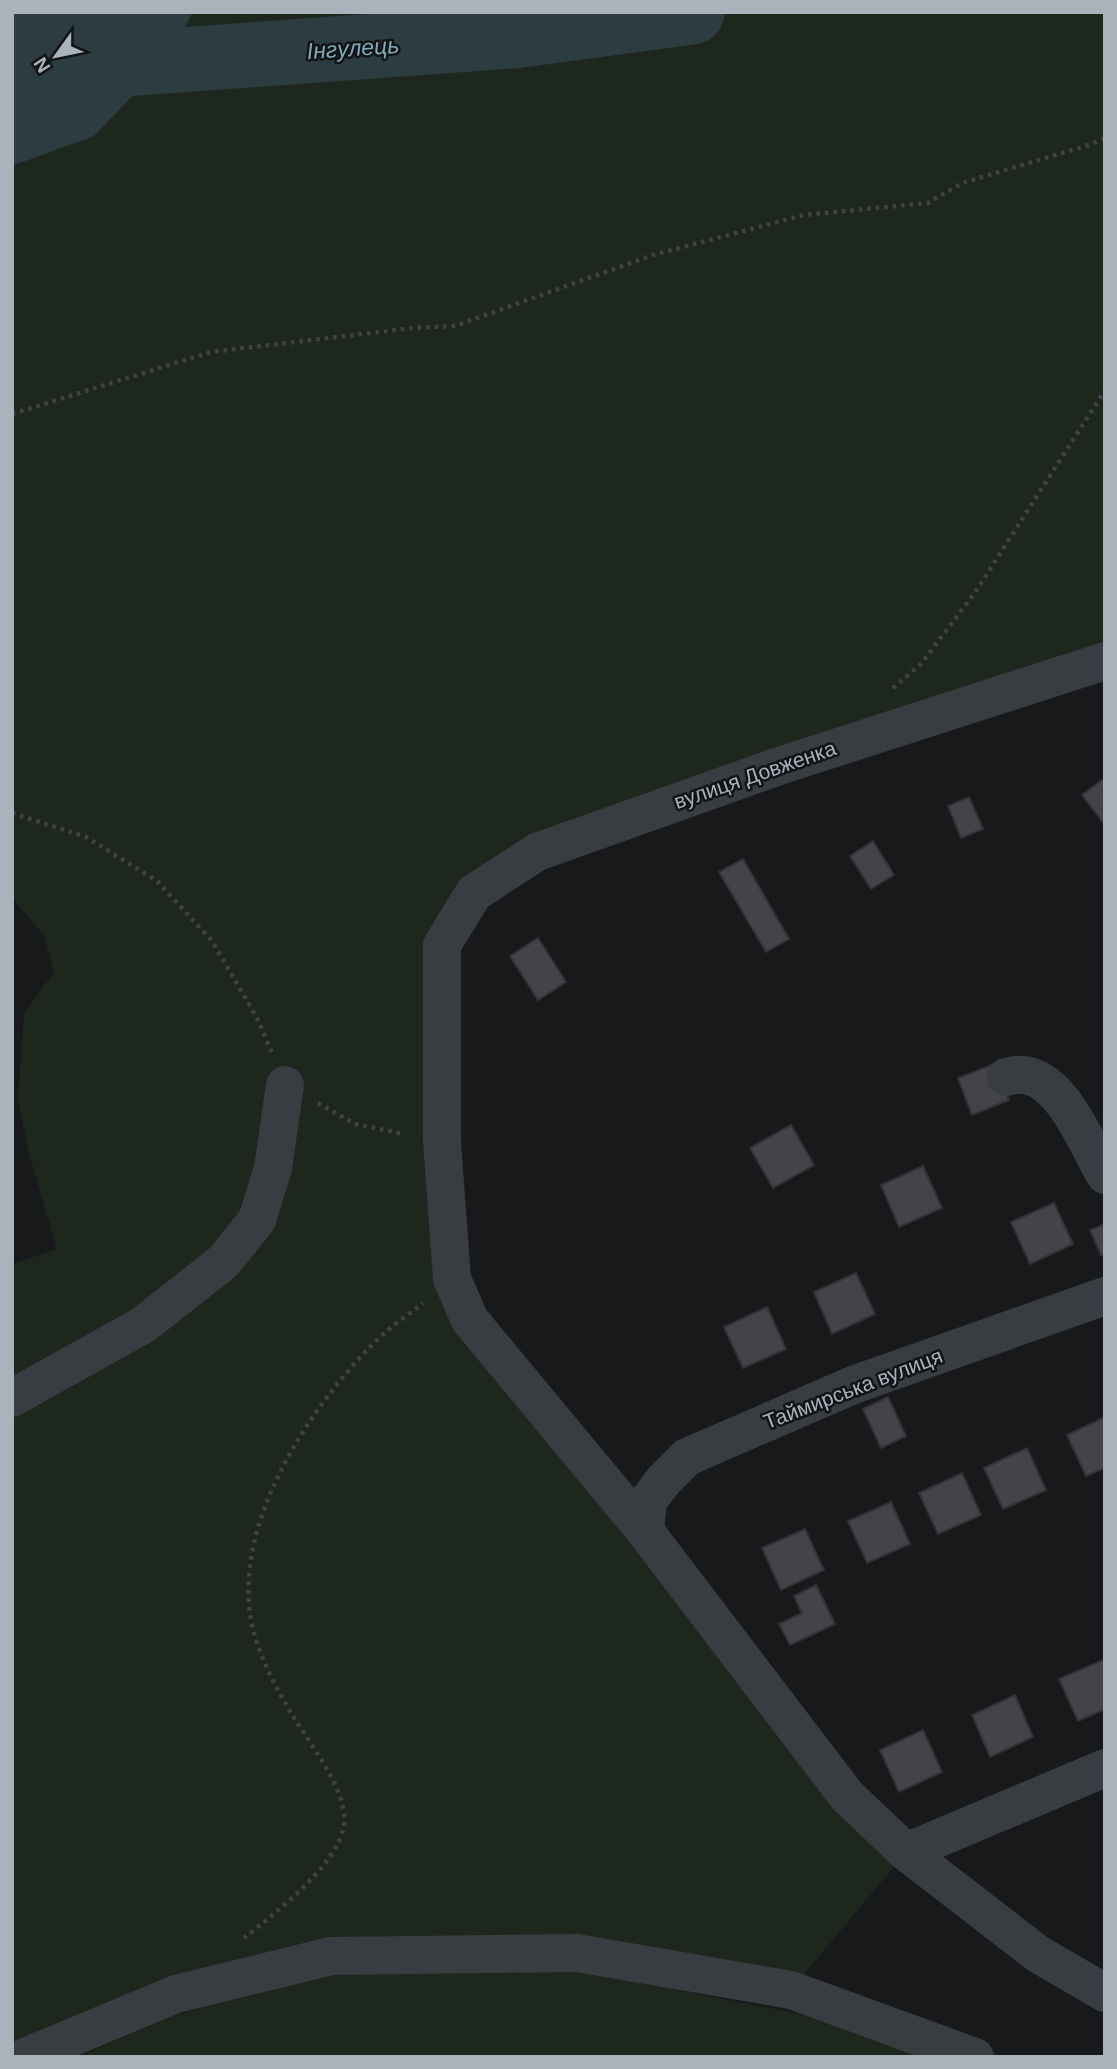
<svg xmlns="http://www.w3.org/2000/svg" width="1117" height="2069" font-family="Arial,sans-serif">
	<rect width="100%" height="100%" fill="#18191b"/>
	<g fill="#1e271e">
		<polygon points="193,12 1105,12 1105,661 537,852 442,945 452,1279 906,1852 791,1990 577,1953 331,1956 12,2057 12,1264 57,1249 28,1150 18,1100 24,1013 54,972 44,935 12,898 12,166 18,165 166,61"/>
		<polygon points="331,1970 578,1971 792,2012 949,2057 78,2057 172,2016"/>
	</g>
	<polygon fill="#2d3c41" points="12,12 193,12 166,61 94,136 12,166"/>
	<g fill="none" stroke-linecap="round" stroke-linejoin="round">
		<polyline stroke="#2d3c41" stroke-width="65" points="12,72 514,36 692,12"/>
	</g>
	<g fill="#424448" stroke="#323337" stroke-width="2">
		<polygon points="1102,780 1105,783 1105,825 1082,795"/>
		<polygon points="969,797 983,829 961,838 948,806"/>
		<polygon points="873,841 894,875 871,889 850,856"/>
		<polygon points="743,859 789,939 766,952 719,872"/>
		<polygon points="538,938 566,982 538,1000 510,956"/>
		<polygon points="994,1064 1009,1100 972,1115 958,1078"/>
		<polygon points="791,1125 814,1165 773,1188 750,1148"/>
		<polygon points="923,1166 942,1208 899,1227 881,1185"/>
		<polygon points="1054,1203 1073,1244 1030,1264 1011,1222"/>
		<polygon points="1105,1224 1105,1254 1101,1255 1090,1230"/>
		<polygon points="856,1273 875,1314 832,1334 814,1292"/>
		<polygon points="767,1307 786,1349 743,1368 724,1327"/>
		<polygon points="888,1397 906,1436 881,1448 863,1409"/>
		<polygon points="1105,1417 1105,1468 1086,1476 1067,1435"/>
		<polygon points="1027,1448 1046,1490 1003,1509 984,1468"/>
		<polygon points="962,1473 981,1515 938,1534 919,1493"/>
		<polygon points="891,1502 910,1544 867,1563 848,1521"/>
		<polygon points="805,1529 824,1570 781,1590 762,1548"/>
		<polygon points="816,1585 835,1624 790,1645 779,1624 802,1613 794,1596"/>
		<polygon points="1103,1660 1105,1665 1105,1709 1078,1721 1059,1679"/>
		<polygon points="1015,1695 1033,1737 990,1757 972,1715"/>
		<polygon points="923,1730 942,1772 899,1792 880,1750"/>
	</g>
	<g fill="none" stroke-linecap="round" stroke-linejoin="round">
		<g stroke="#3f4347" stroke-width="4.5" stroke-dasharray="3.5 5" stroke-linecap="butt">
			<polyline points="12,414 211,352 412,328 455,326 653,255 804,215 928,203 962,183 1089,145 1105,138"/>
			<polyline points="893,688 921,664 976,591 1105,390"/>
			<polyline points="12,813 86,837 157,881 212,941 257,1018 272,1053"/>
			<polyline points="318,1103 355,1124 404,1134"/>
			<path d="M244,1938C275,1913 333,1869 343,1830C352,1797 313,1748 296,1721C277,1690 258,1656 251,1620C234,1524 306,1413 370,1347C385,1331 405,1317 423,1303"/>
		</g>
		<g stroke="#393c40" stroke-width="38">
			<polyline points="1105,661 779,766 537,852 474,893 442,945 442,1141 452,1279 470,1320 645,1531 847,1796 906,1852 1038,1954 1105,1993"/>
			<path d="M1006,1077C1011,1076 1017,1074 1022,1075C1062,1077 1087,1145 1105,1175"/>
			<polyline points="12,1398 143,1325 223,1262 257,1220 273,1168 285,1085"/>
			<polyline points="645,1531 648,1501 663,1481 687,1457 853,1385 1105,1296"/>
			<polyline points="906,1852 1105,1768"/>
			<polyline points="25,2057 176,1994 331,1956 577,1953 791,1990 975,2057"/>
		</g>
	</g>
	<g text-anchor="middle" stroke-width="5" stroke-linejoin="round" paint-order="stroke">
		<g font-size="21" fill="#a9b3bc" stroke="#131416">
			<text transform="translate(755 775) rotate(-19)" y="7">вулиця Довженка</text>
			<text transform="translate(853 1389) rotate(-21)" y="7">Таймирська вулиця</text>
		</g>
		<g font-size="23" font-style="italic" fill="#7eaaba" stroke="#131416">
			<text transform="translate(353 48) rotate(-4)" y="8">Інгулець</text>
		</g>
	</g>
	<rect width="1117" height="2069" fill="none" stroke="#a9b3bc" stroke-width="28"/>
	<g transform="translate(56 56) rotate(237)" stroke="#131416" stroke-width="5" paint-order="stroke">
	<path d="M0-5L12 26L0 18L-12 26Z" fill="#a9b3bc"/>
	<text y="-10" font-size="19" font-weight="bold" text-anchor="middle" fill="#a9b3bc">N</text>
	</g>
</svg>
